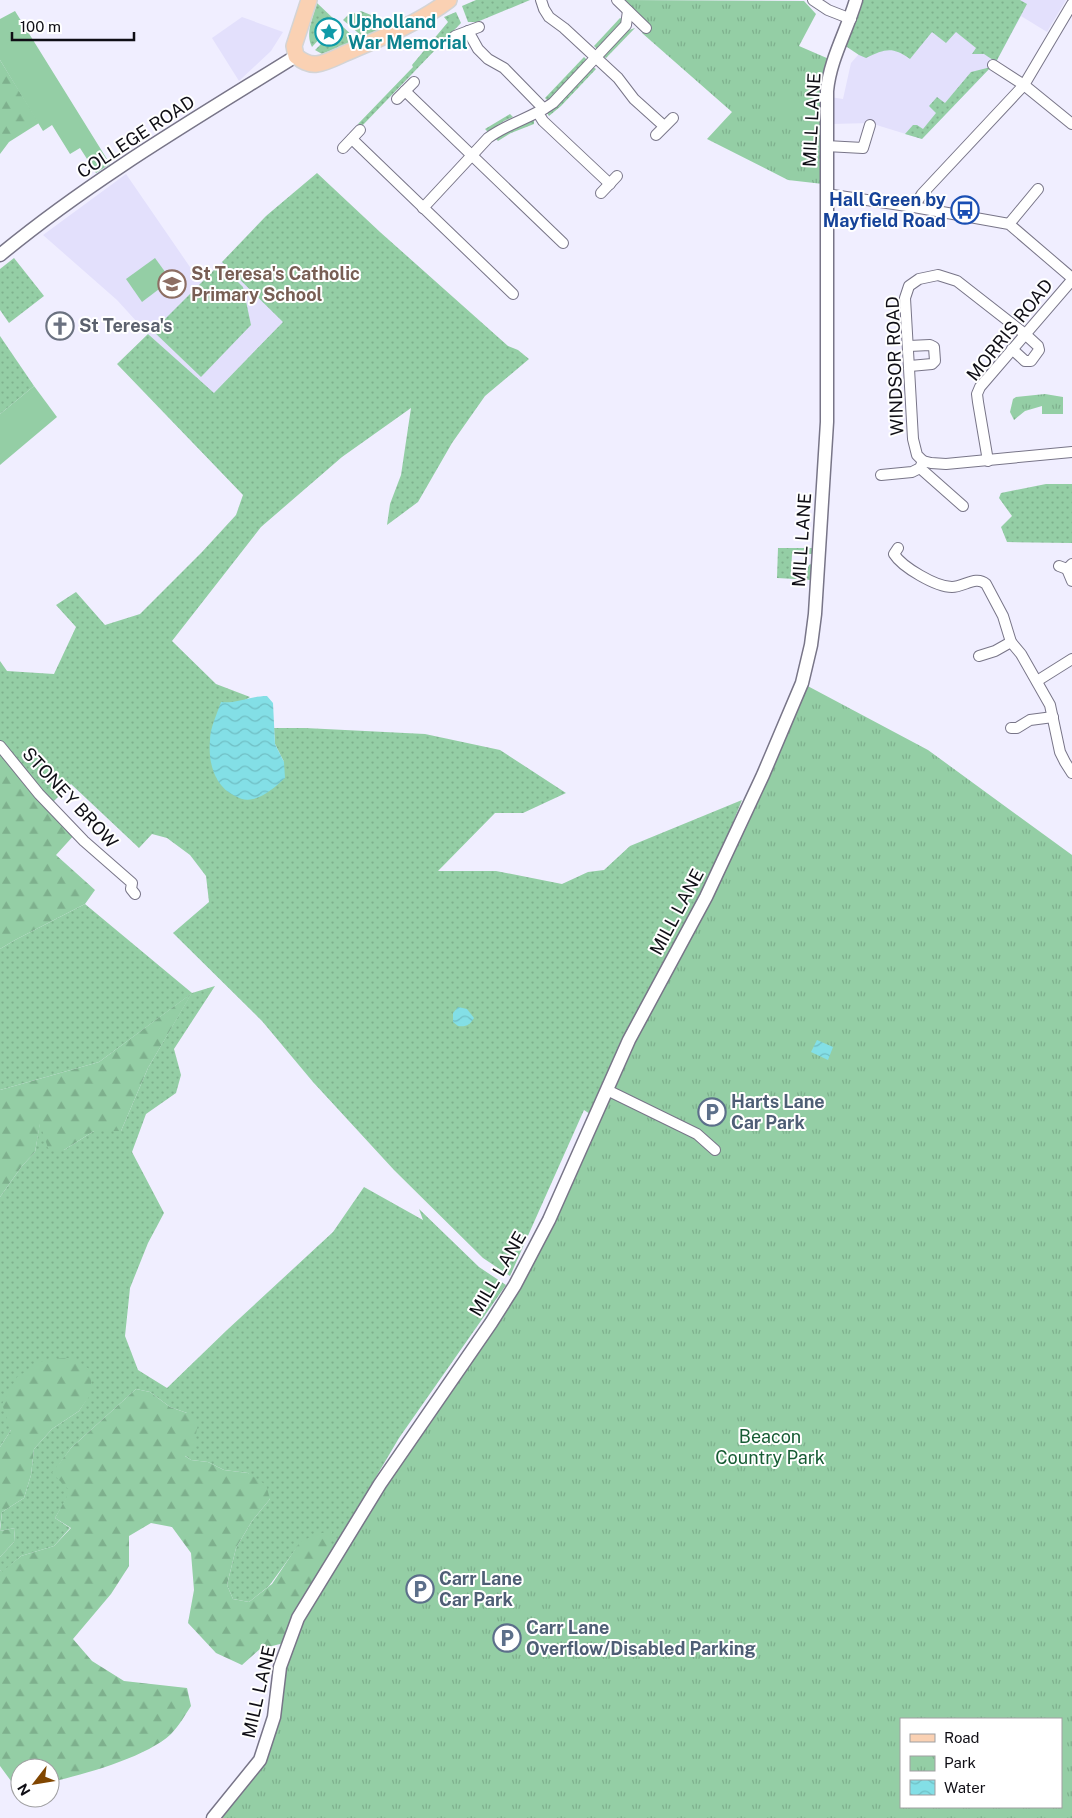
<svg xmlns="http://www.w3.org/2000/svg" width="1072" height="1818" font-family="'Public Sans',sans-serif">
	<defs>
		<pattern id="grass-dots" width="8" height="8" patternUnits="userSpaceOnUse" patternTransform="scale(1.25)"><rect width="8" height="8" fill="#94cea5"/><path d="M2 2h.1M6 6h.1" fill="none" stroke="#7eb08d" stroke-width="1.8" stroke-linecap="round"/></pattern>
		<pattern id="forest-firs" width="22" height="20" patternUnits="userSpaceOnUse" patternTransform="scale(1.25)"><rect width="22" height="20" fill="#94cea5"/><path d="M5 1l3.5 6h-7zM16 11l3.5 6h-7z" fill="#7eb08d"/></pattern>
		<pattern id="park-tufts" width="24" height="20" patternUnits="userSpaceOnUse" patternTransform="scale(1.25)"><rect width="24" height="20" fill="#94cea5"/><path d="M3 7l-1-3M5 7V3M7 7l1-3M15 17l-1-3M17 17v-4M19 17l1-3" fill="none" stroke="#7eb08d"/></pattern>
		<pattern id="water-waves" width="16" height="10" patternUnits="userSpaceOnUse" patternTransform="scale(1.25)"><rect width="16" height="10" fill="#83dfe6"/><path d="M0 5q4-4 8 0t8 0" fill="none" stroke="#70bec4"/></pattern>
	</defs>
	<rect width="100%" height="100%" fill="#f0eeff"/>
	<g fill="#e3e0fc">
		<polygon points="860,0 1066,0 1047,32 1021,16 996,62 922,139 870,123 832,124 830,97 843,99 851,63 858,55"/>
		<polygon points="242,17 283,32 271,51 239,81 212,38"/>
		<polygon points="126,174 201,283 222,262 284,322 214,394 148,334 117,300 43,235"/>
	</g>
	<g fill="url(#grass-dots)">
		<polygon points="476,0 530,0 477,22 468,22 462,6"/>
		<path d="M860,0H1020L1027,4L996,62L984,54H972L976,48L956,32L946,43L932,32L910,59C892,46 885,49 866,58L859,55L844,45Z"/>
		<path d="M317,3L336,21L333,24H328L323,27V35L312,47C305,33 313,17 317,3Z"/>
		<polygon points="361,11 376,17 395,20 397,22 363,37 343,20 351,12 356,14"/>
		<polygon points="456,12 461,23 361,127 358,124 413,67 412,65 448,22 444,17"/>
		<polygon points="620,18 622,19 621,24 597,49 594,46"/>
		<path d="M340,24L357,40L322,54L315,50L326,39C334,41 340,36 337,27Z"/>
		<polygon points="635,28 606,58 603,56 626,31"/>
		<polygon points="584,57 587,60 548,101 545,98"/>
		<polygon points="593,67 596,69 561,106 549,116 547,113 559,104"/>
		<polygon points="991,67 922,139 905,134 913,125 917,125 923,129 936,113 929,106 937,97 945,103 971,72"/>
		<polygon points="510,114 513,117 504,121 488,132 485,129"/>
		<polygon points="534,120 534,124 511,133 498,141 495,138 518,126"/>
		<path d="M317,173L380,232L508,346L518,350L529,359L485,396L452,443L418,502L387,525L390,504L401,475L411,408L342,457L261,527L172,641L216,684L250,697L242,702L228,703L284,762L275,744L274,728H305L425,734L500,750L566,793L523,813H495L438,871H496L562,884L588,872L604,870L630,846L742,800C700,908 643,1011 590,1114L584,1110L510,1276L483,1258L394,1170L313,1082L262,1021L173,933L209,902L206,876L190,855L167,838L152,834L139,848L71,784L50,805L0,746V661L7,671L54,674L76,627L56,605L76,592L105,625L140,614L202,552L236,515L243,495L117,364L148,334L214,393L283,322L222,262L266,216Z"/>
		<polygon points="14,258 44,296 9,323 0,310 0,269"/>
		<polygon points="220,264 243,287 251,325 201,377 153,331"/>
		<polygon points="0,336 34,386 0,414"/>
		<polygon points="1046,484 1072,484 1072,543 1007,542 1001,527 1012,516 999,498 1001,493"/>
		<polygon points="778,548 814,548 814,554 792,554 791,574 802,575 804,570 807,570 809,565 813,563 812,580 777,578"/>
		<polygon points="85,904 192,993 215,986 174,1049 181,1075 176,1093 146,1114 132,1152 164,1213 148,1243 130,1288 125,1336 138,1370 167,1388 227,1330 333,1232 364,1187 423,1220 419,1209 479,1267 506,1285 399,1438 330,1555 301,1542 269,1586 249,1602 233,1599 227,1585 236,1548 252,1521 270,1499 248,1473 224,1470 208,1462 191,1460 184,1455 187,1413 170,1407 150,1392 136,1389 71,1448 53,1473 71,1491 55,1518 70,1528 54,1546 21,1556 2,1573 0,1570 0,1557 14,1542 15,1528 0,1531 2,1512 24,1498 31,1475 34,1449 52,1429 79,1411 90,1394 91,1370 11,1430 0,1447 0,1197 22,1166 35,1152 40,1122 64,1150 94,1131 121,1131 148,1068 191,994 99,1062 0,1090 0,949 15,940"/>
	</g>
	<g fill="url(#forest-firs)">
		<polygon points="0,60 39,123 9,142 0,154"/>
		<polygon points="0,746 76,833 56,855 95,890 85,904 15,940 0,949"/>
		<polygon points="192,993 148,1068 121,1131 94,1131 64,1150 48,1148 40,1124 35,1152 22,1166 0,1197 0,1090 99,1062"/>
		<polygon points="71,1358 91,1370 91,1394 79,1411 52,1429 34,1449 31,1475 24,1498 2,1512 0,1527 0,1447 11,1430 2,1404 17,1377 46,1359"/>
		<path d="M136,1389L150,1392L170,1407L187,1413L198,1424L194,1444L185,1456L191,1460L208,1462L224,1470L248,1473L266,1485L270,1499L252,1521L236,1548L227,1585L233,1599L249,1602L272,1584L300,1542L317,1534L332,1531L330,1555L284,1643L260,1649L242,1665L216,1653L188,1623L194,1590L191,1553L172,1527L151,1523L129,1536V1566L111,1594L73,1639L92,1661L124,1681L187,1688L191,1706C185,1715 179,1726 171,1734C147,1757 83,1775 50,1782V1768H20V1783L11,1781L0,1766V1570L2,1572L21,1556L54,1546L71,1528L55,1518L70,1491L52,1473L71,1448Z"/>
		<polygon points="15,1528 14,1542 0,1557 0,1531"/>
	</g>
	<g fill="url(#park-tufts)" fill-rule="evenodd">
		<polygon points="622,0 804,1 816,14 799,46 829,59 820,100 823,184 788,180 707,139 732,112 642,33 649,25"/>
		<polygon points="1045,394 1063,397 1063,414 1042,414 1042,406 1025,411 1014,420 1010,412 1013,399 1016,397"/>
		<path d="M802,683L928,750L1072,855V1818H213L261,1760L298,1618L515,1285ZM901,1719H1061V1807H901Z"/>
	</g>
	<g fill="#94cea5">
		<polygon points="15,11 110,164 96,173 80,148 70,154 52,125 43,131 0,60 0,19"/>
		<rect x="781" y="101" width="11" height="19"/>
		<polygon points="155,258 171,280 142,302 126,279"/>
		<polygon points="34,386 57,417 0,465 0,414"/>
	</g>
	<g fill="url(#water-waves)">
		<path d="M267,696L273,703L275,744L284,762L285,778C276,786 266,796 253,799C246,801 241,799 235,796C214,786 208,762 210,740C210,728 217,714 221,702C237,704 250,696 267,696Z"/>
		<path d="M458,1007L467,1009L474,1018C470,1025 466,1027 458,1026L453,1022V1013Z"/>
		<polygon points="817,1040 833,1047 828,1060 811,1052"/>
	</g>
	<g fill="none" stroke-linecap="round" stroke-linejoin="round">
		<g stroke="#787588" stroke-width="12">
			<g id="minor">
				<polyline points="541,0 544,9 549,17 564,28 618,78 634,99 664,126"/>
				<polyline points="617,0 646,28"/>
				<polyline points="813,0 828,10 851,19"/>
				<polyline points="468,31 478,49 488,59 504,68 544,109"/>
				<polyline points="455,36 479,27"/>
				<polyline points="993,65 1024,85 1072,124"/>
				<polyline points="405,91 563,243"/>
				<polyline points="397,99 414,82"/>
				<polyline points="538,113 543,121 610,184"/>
				<polyline points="656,135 673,118"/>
				<polyline points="352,139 513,294"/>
				<polyline points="826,146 863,148 870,125"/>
				<polyline points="343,148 360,130"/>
				<polyline points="601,193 617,176"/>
				<polyline points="826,194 914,207 1009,224 1072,278"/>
				<polyline points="914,207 922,194 1024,85 1072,4"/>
				<path d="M423,208L488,138C508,123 532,118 553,103L626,25L628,11"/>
				<polyline points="1009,224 1038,189"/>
				<polyline points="909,346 930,345 934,347 935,361 932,364 910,366"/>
				<polyline points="923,461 917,455 913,439 905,298 909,286 919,279 938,275 957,281 1025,334 1038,346 1039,350 1031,361 1025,361 1012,349"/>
				<polyline points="988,461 978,402 977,394 980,387 1072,280"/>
				<polyline points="920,468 963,506"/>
				<polyline points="881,475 912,472 920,468 923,461 931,463 946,464 1072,452"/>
				<path d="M898,548L894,554C902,567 936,587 952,587C964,587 976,575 986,584L1003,616L1011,642L1021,654L1050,705L1060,752L1065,762L1072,773"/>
				<polyline points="1059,566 1067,569 1072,564"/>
				<polyline points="1067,569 1072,581"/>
				<polyline points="979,656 995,651 1011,642"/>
				<polyline points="1037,681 1072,659"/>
				<polyline points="1011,728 1017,728 1030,720 1053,717"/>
				<polyline points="0,746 39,794 84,841 132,883 131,889 135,894"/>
				<polyline points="607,1090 697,1134 715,1150"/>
			</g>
		</g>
		<g stroke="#787588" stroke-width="15">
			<g id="tertiary">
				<path d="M0,255C92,179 195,119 296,56"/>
				<path d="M213,1818L260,1760L274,1717L280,1667L298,1618L380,1484L491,1323L515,1285L549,1220L629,1040L706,897L763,775L802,683L811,645L815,614L827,422V91C830,59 847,31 856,0"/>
			</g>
		</g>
		<g stroke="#d4d4d5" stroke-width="18">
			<path id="primary" d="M309,0L294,46L296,56C302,61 308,65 317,64C326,63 337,57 346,53C381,38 419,23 449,0"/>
		</g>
		<use href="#minor" stroke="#fff" stroke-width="10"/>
		<use href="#tertiary" stroke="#fff" stroke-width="12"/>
		<use href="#primary" stroke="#fad1b3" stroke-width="15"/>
	</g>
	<defs>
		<g id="sight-ring" transform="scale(1.4375)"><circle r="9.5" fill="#fff" stroke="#0f9aa8" stroke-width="1.5"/><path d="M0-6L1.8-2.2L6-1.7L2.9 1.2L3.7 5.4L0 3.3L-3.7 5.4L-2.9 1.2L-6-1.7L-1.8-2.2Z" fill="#0f9aa8"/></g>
		<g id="bus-ring" transform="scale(1.4375)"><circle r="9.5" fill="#fff" stroke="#1a4fb4" stroke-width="1.5"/><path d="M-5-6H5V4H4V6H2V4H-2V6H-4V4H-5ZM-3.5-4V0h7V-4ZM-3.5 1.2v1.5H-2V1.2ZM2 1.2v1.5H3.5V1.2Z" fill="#1a4fb4"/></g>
		<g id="school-ring" transform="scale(1.4375)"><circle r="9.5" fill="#fff" stroke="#8d6e63" stroke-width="1.5"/><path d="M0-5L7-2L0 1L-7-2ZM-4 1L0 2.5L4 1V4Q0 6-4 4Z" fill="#8d6e63"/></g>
		<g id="church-ring" transform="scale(1.4375)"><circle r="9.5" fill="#fff" stroke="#6b7280" stroke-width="1.5"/><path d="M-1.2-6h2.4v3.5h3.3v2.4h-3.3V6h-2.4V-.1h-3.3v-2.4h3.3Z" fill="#6b7280"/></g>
		<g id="parking-ring" transform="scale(1.4375)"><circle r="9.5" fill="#fff" stroke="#5c6f8a" stroke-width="1.5"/><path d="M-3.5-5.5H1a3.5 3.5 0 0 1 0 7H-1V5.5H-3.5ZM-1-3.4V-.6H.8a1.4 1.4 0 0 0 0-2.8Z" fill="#5c6f8a"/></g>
	</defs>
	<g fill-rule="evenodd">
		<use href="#sight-ring" x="329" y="32"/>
		<use href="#bus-ring" x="965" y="210"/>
		<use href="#school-ring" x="172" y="284"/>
		<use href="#church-ring" x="60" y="326"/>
		<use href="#parking-ring" x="712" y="1112"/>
		<use href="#parking-ring" x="420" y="1589"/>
		<use href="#parking-ring" x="507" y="1638"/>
	</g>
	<g text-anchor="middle" stroke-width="4" stroke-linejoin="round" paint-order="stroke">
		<g font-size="18" font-weight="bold" fill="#0d838f" stroke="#fff" text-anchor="start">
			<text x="348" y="28">Upholland<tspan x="348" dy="21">War Memorial</tspan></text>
		</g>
		<g font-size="18" fill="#0f0e15" stroke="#fff">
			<text transform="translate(812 120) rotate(-87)" y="6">MILL LANE</text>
			<text transform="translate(136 137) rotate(-33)" y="6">COLLEGE ROAD</text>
			<text transform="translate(1010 330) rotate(-51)" y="6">MORRIS ROAD</text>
			<text transform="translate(895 366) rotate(-92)" y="6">WINDSOR ROAD</text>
			<text transform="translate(802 540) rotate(-86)" y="6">MILL LANE</text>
			<text transform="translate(70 798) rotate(47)" y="6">STONEY BROW</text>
			<text transform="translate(677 912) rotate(-62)" y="6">MILL LANE</text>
			<text transform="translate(498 1274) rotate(-60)" y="6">MILL LANE</text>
			<text transform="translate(259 1692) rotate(-77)" y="6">MILL LANE</text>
		</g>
		<g font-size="18" font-weight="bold" fill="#164399" stroke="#fff" text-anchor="end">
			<text x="946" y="206">Hall Green by<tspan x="946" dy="21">Mayfield Road</tspan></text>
		</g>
		<g font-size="18" font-weight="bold" fill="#785e54" stroke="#fff" text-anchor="start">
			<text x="191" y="280">St Teresa's Catholic<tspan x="191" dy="21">Primary School</tspan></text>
		</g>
		<g font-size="18" font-weight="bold" fill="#5b616d" stroke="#fff" text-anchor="start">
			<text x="79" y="332">St Teresa's</text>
		</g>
		<g font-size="18" font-weight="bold" fill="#4e5e75" stroke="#fff" text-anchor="start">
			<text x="731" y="1108">Harts Lane<tspan x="731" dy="21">Car Park</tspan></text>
			<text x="439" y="1585">Carr Lane<tspan x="439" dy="21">Car Park</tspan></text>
			<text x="526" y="1634">Carr Lane<tspan x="526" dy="21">Overflow/Disabled Parking</tspan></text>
		</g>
		<g font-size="18" fill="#175c34" stroke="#fff">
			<text x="770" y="1443">Beacon<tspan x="770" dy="21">Country Park</tspan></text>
		</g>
	</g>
	<rect x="900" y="1718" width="162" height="90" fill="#ffffff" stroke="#9f9fa1"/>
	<rect x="910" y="1734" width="25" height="8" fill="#fad1b3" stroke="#9f9fa1"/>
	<text x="944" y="1743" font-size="15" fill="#0f0e15">Road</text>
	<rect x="910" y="1756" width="25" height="15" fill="url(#park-tufts)" stroke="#9f9fa1"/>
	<text x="944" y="1768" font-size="15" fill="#0f0e15">Park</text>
	<rect x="910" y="1780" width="25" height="15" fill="url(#water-waves)" stroke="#9f9fa1"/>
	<text x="944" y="1793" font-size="15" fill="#0f0e15">Water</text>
	<g transform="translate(35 1783) rotate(239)"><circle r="24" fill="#ffffff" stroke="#9f9fa1"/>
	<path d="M0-4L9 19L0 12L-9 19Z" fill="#814600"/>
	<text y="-8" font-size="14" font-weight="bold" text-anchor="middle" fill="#0f0e15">N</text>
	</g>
	<path d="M12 32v8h122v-8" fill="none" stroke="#0f0e15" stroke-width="2.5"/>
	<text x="20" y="32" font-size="15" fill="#0f0e15" stroke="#ffffff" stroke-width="4" paint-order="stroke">100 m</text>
</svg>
